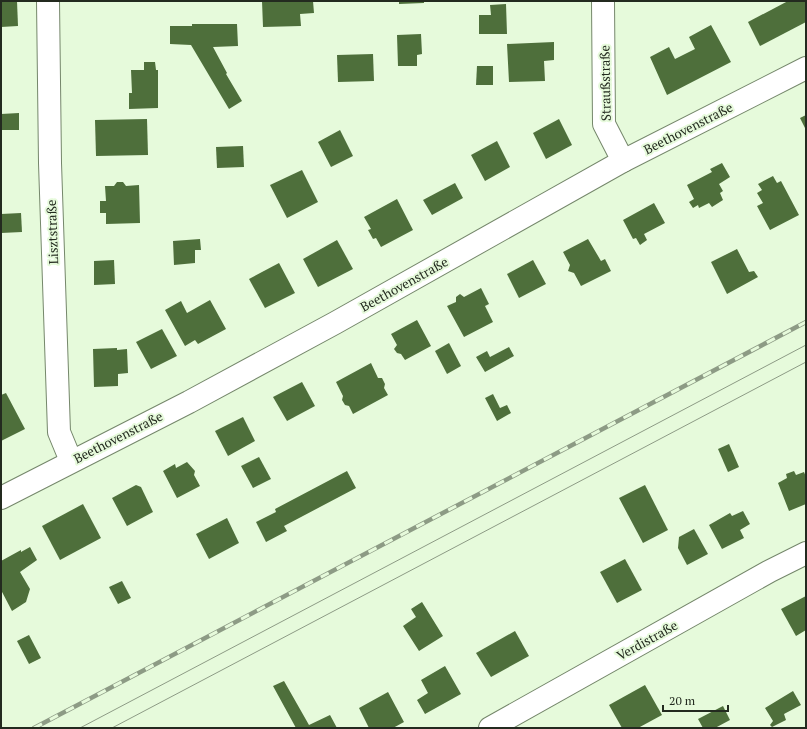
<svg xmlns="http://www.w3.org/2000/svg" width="807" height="729" font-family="'PT Serif',serif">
	<rect width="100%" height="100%" fill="#e6fadb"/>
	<g fill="#4e6f3b">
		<polygon points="1,1 17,1 18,26 1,27"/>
		<polygon points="262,1 313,1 314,13 300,14 301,26 263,27"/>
		<polygon points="399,1 424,1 424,3 399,4"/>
		<polygon points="788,1 806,1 806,22 760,46 748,22"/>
		<polygon points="506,4 507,34 479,34 479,15 491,15 490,5"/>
		<polygon points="192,24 237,24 238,46 213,47 227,73 226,74 242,101 229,109 191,45 170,44 170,26 192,26"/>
		<polygon points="711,25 731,62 667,95 650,57 669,47 675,59 695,49 689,37"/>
		<polygon points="421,34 422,54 417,55 417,66 398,66 397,35"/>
		<polygon points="554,42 554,60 544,61 545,81 509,82 507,44"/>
		<polygon points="373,54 374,81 338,82 337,55"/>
		<polygon points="144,62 155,62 156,70 158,70 158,108 129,109 129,93 132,93 131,70 144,70"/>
		<polygon points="477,66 493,66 493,85 476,85"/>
		<polygon points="19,113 19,130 1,130 1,114"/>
		<polygon points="806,115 806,130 800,118"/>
		<polygon points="147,119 148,155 96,156 95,120"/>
		<polygon points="559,119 572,145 546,159 533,133"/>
		<polygon points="340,130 353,156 331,167 318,142"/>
		<polygon points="497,141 510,167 485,181 471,155"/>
		<polygon points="243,146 244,167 217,168 216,147"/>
		<polygon points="722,163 730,177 719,184 723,191 720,193 723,200 712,207 709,203 699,208 698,205 693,208 689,202 694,199 687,185 712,172 710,169"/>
		<polygon points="302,170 318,202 287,218 270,185"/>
		<polygon points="773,176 777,183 781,181 799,215 770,230 757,206 763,203 757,193 762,190 758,184"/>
		<polygon points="117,182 123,182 126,186 139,185 140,223 106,224 106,213 100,213 100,201 106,201 105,186 114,186"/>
		<polygon points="455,183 463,198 432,215 423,200"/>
		<polygon points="397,199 413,230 381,247 376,238 373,239 368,230 371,229 364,217"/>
		<polygon points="654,203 665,223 644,234 647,240 640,245 636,238 633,239 623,220"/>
		<polygon points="21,213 22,232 1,233 1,214"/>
		<polygon points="200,239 201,250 195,250 195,263 174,265 173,241"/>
		<polygon points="588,239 601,261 605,259 611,271 581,286 574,273 568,271 570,265 563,252"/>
		<polygon points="337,240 353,269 318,287 303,259"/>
		<polygon points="737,249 749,272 754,271 758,277 727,294 711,262"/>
		<polygon points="114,260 115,284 94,285 94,261"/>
		<polygon points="533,260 546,284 519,298 507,274"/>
		<polygon points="279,263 295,293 265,308 249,279"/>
		<polygon points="481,288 489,304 485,306 493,322 464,337 447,306 456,302 456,297 460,294 464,297"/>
		<polygon points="210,300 226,329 198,344 195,340 185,346 165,310 181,301 187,313"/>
		<polygon points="417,320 431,346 405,360 401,354 397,353 394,349 397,345 391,334"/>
		<polygon points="162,329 177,356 151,369 136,342"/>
		<polygon points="449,343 461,366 447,374 435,351"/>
		<polygon points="509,347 514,356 485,372 476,357 487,351 490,357"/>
		<polygon points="117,348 117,350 127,349 128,373 118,374 118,386 94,387 93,349"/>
		<polygon points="371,363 378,378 382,378 385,384 384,388 388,395 353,414 349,406 345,405 342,400 343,396 336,382"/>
		<polygon points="302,382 315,406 287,421 273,397"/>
		<polygon points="6,393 25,429 1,441 1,395"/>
		<polygon points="493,394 500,408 507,405 511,413 497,421 485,398"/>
		<polygon points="243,417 255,441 228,456 215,431"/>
		<polygon points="729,444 739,467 728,472 718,449"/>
		<polygon points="259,457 271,479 253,488 241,466"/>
		<polygon points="187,462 195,471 194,475 200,486 177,498 163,471 175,464 176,468"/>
		<polygon points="347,471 356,488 284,526 287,531 266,542 256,522 276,512 275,509"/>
		<polygon points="794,471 796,475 804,472 806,477 806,504 789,511 778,483 787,478 786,474"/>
		<polygon points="136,485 141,487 153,512 127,526 112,498"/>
		<polygon points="645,485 668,530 643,543 619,498"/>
		<polygon points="83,504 101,538 60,560 42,526"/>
		<polygon points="743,511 750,524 740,530 744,538 722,549 709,525 730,513 732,516"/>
		<polygon points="227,518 239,543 209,559 196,534"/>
		<polygon points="694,529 708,554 687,565 678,548 679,537"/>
		<polygon points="30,547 37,560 20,572 30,589 26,602 12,611 1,590 1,561 21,550 21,552"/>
		<polygon points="625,559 642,590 617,603 600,572"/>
		<polygon points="122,581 131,598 118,604 109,587"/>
		<polygon points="806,596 806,630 796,636 781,609"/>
		<polygon points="422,602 443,636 419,651 403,626 416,617 411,609"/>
		<polygon points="515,631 529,656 491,677 476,653"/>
		<polygon points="29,635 41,658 29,664 17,641"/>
		<polygon points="445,666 461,694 425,714 417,700 428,693 421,680"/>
		<polygon points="284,681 309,725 330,715 337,728 296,728 273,686"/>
		<polygon points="645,685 662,715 638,728 622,728 609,705"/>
		<polygon points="793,691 801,705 784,714 786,720 772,727 770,725 773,721 765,708"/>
		<polygon points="388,692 404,722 393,728 369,728 359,708"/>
		<polygon points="723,706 730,720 715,728 703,728 698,719"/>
	</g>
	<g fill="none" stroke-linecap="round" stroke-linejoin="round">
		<g stroke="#75876b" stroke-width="24">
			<g id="street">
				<polyline points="48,1 50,163 59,432 71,461"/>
				<polyline points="603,1 604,124 623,161"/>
				<polyline points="1,498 189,402 335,323 623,161 806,68"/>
				<polyline points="490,728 770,571 806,553"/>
			</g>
		</g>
		<use href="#street" stroke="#fff" stroke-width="22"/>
		<g stroke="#8d9b85" stroke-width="1">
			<polyline points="80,728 806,345"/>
			<polyline points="112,728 806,362"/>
		</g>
		<g stroke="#8d9b85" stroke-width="4.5">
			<polyline id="rail" points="34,728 806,322"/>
		</g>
		<use href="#rail" stroke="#e6fadb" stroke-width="3" stroke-dasharray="9" stroke-linecap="butt"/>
	</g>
	<g text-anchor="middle" stroke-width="4" stroke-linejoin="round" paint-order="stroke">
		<g font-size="13" fill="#232a1f" stroke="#e6fadb">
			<text transform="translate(605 83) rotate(-91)" y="5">Straußstraße</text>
			<text transform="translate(688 128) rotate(-27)" y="5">Beethovenstraße</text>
			<text transform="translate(52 232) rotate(-92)" y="5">Lisztstraße</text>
			<text transform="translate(404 284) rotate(-29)" y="5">Beethovenstraße</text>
			<text transform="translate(118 437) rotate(-27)" y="5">Beethovenstraße</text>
			<text transform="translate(647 640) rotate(-29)" y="5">Verdistraße</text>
		</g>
	</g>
	<rect width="807" height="729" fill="none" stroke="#232a1f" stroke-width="4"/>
	<path d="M663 705v6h65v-6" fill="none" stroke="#232a1f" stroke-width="2"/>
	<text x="669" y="705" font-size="12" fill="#232a1f" stroke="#e6fadb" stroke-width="3" paint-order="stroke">20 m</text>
</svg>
